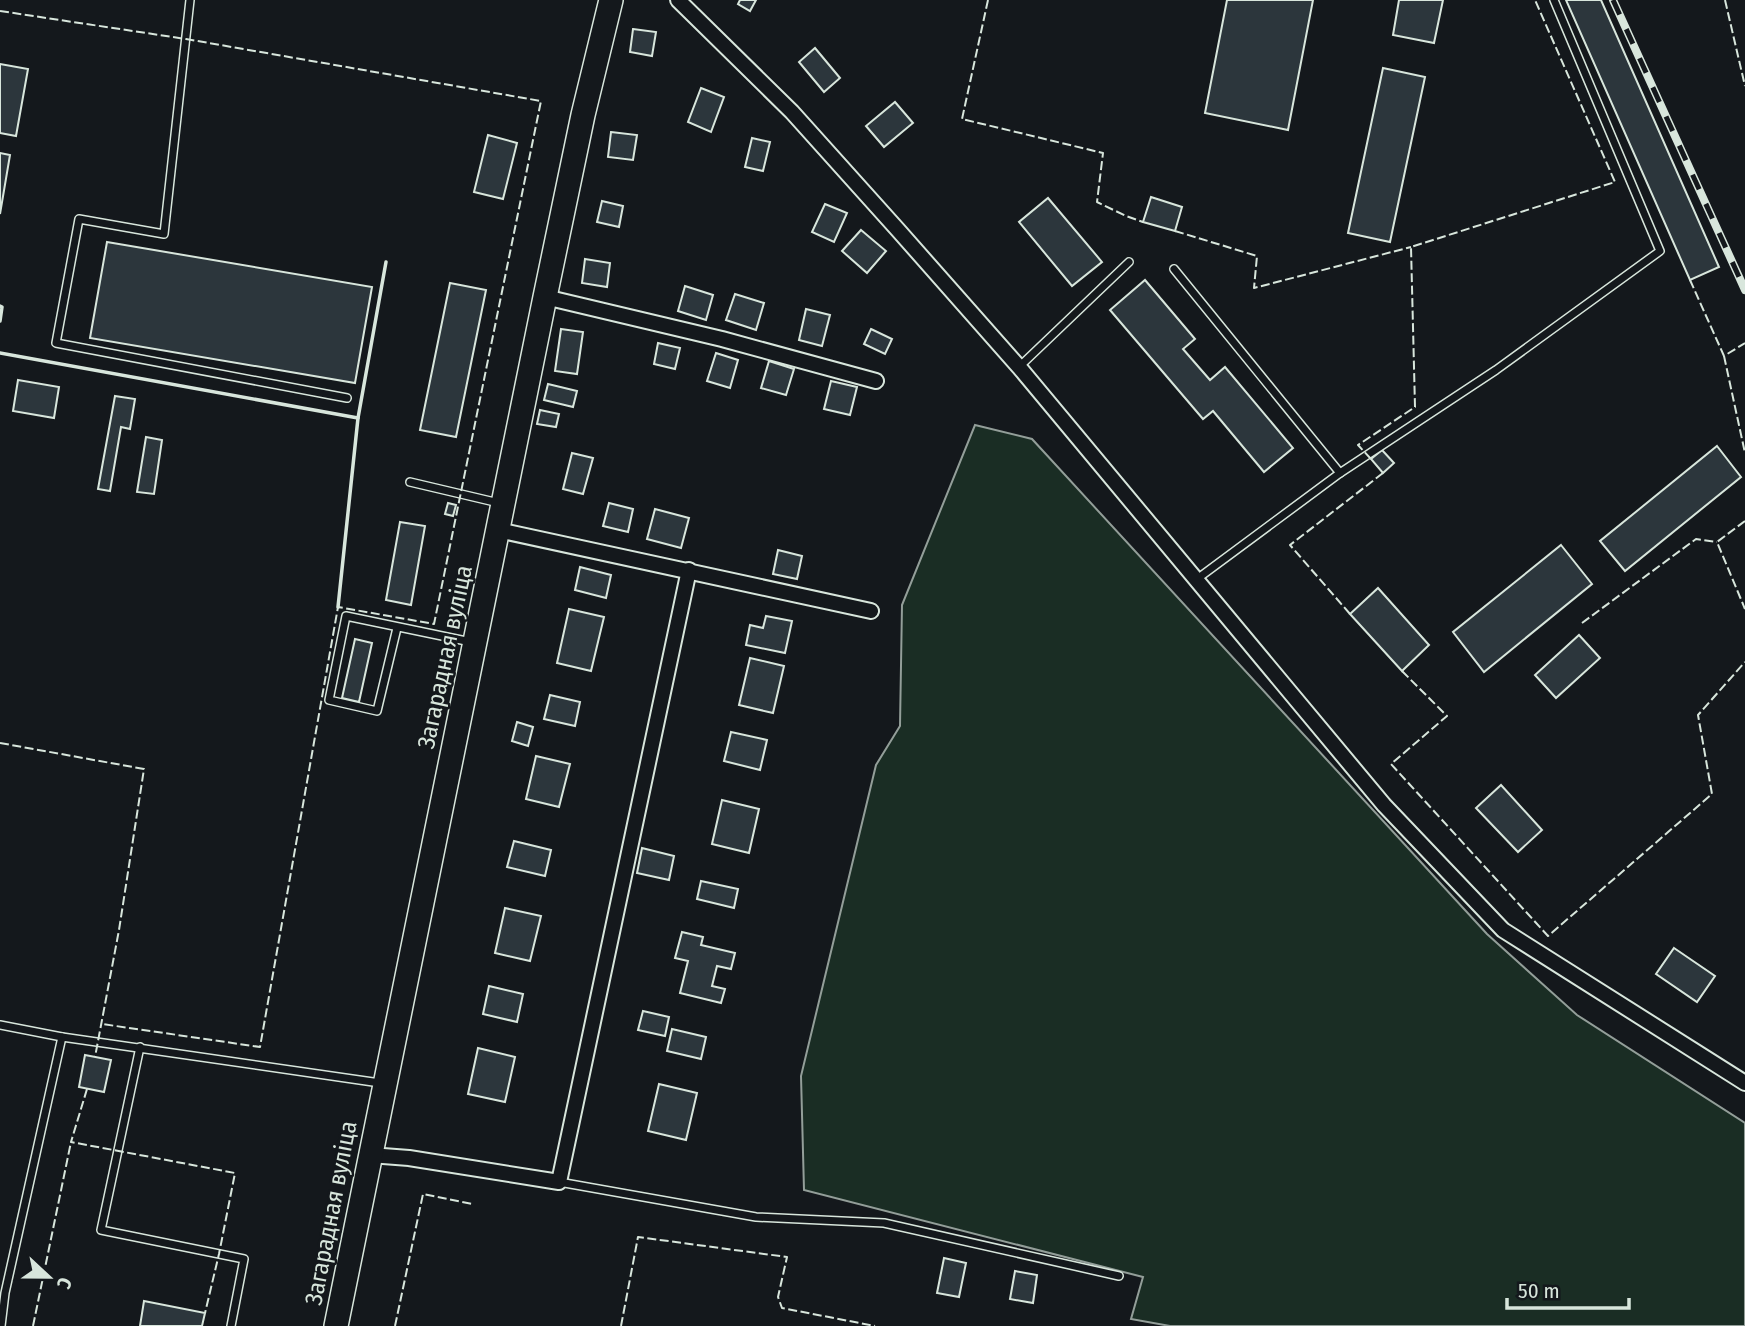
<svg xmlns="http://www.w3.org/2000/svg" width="1745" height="1326" font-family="'Fira Sans Condensed',sans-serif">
	<rect width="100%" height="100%" fill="#14181c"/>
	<polygon fill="#1a2d24" stroke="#939e99" stroke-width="2" points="975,425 1032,439 1487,934 1577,1015 1745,1123 1745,1326 1170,1326 1131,1319 1143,1277 804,1190 801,1076 876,765 900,726 902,605"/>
	<g fill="#2c363c" stroke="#d8e6dc" stroke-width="2">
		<polygon points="740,0 756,0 750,11 738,4"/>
		<polygon points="1227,0 1313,0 1288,130 1205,113"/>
		<polygon points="1399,0 1443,0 1434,43 1393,35"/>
		<polygon points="1566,0 1601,0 1719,267 1690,280"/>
		<polygon points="633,29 656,32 652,56 630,52"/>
		<polygon points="815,48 840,78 824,92 799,62"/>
		<polygon points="0,64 28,69 16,136 0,133"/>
		<polygon points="1383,68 1425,77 1390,242 1348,233"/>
		<polygon points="701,88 724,97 711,132 688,122"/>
		<polygon points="895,102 913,123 884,147 866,126"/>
		<polygon points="611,132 637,135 633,160 608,157"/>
		<polygon points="488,135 517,143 503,199 474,192"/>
		<polygon points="752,138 770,142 763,171 745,167"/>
		<polygon points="0,153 10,155 0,214"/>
		<polygon points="1151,197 1182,207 1175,231 1143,222"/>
		<polygon points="1048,198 1102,262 1072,286 1019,222"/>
		<polygon points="602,201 623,206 619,227 597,222"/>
		<polygon points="825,204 847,213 834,242 812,232"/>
		<polygon points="861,230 886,251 867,273 842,251"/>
		<polygon points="107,242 372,287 355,383 90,338"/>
		<polygon points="585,259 610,263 607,287 582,283"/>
		<polygon points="1145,280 1195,339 1183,349 1210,380 1225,367 1293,448 1264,472 1213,411 1203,419 1110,310"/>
		<polygon points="450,283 486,290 456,437 420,430"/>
		<polygon points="685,286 713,295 706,320 678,311"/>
		<polygon points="735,294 764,303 756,330 726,320"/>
		<polygon points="806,309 830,315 822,346 799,340"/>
		<polygon points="561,329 583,332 577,374 555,371"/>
		<polygon points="871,329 892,339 885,354 864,344"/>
		<polygon points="658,343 680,348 675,369 654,364"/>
		<polygon points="716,353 738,360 730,388 707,381"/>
		<polygon points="769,361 794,369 786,395 761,388"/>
		<polygon points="18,380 59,387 54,418 13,411"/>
		<polygon points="831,381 857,387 850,415 824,409"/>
		<polygon points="548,384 577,391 573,407 544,400"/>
		<polygon points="115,396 135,399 130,429 121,427 110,491 98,489"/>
		<polygon points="540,410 559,414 556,427 537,424"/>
		<polygon points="146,437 162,440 154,494 137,492"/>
		<polygon points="1717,446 1741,477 1625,571 1600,541"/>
		<polygon points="1382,450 1394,463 1383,473 1371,459"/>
		<polygon points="572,453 593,458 583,494 563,489"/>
		<polygon points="448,503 456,505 453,516 445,514"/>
		<polygon points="609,503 633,509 628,532 603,526"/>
		<polygon points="655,509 689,518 681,548 647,539"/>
		<polygon points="400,522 425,526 411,605 386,600"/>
		<polygon points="1561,545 1592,584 1484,672 1453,632"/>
		<polygon points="778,550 802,556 797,579 773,574"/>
		<polygon points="580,567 611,575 606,598 575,590"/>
		<polygon points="1378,588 1429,645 1402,671 1350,614"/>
		<polygon points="569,609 604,617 591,671 557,663"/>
		<polygon points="766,616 792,621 785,653 746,645 750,625 763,628"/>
		<polygon points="1579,635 1600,658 1556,698 1535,675"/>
		<polygon points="355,639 372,643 359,702 342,698"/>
		<polygon points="750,658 784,666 773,713 739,705"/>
		<polygon points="550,695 580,702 575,726 544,719"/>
		<polygon points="517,722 533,727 528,746 512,741"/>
		<polygon points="731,732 767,740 760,770 724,761"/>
		<polygon points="536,756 570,764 559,807 526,799"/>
		<polygon points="1501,785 1542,830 1518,852 1476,808"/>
		<polygon points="722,800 759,809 749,853 712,844"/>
		<polygon points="514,841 551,850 545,876 507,867"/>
		<polygon points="642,848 674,856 669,880 637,873"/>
		<polygon points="701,881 738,889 734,908 697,899"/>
		<polygon points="505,908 541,916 530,961 495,953"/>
		<polygon points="682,932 703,937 701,945 735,953 731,969 717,966 712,986 725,989 721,1003 680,993 688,961 675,958"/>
		<polygon points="1674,948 1715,976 1697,1002 1656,974"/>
		<polygon points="489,986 523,994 517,1022 483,1014"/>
		<polygon points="643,1011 669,1017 665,1036 638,1030"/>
		<polygon points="672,1029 706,1037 701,1059 667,1051"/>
		<polygon points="478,1048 515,1057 505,1102 468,1094"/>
		<polygon points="85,1055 111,1060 104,1092 79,1087"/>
		<polygon points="659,1084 697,1093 686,1140 648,1131"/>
		<polygon points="944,1258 966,1263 959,1297 937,1293"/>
		<polygon points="1015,1271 1037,1275 1033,1303 1010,1299"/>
		<polygon points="144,1301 205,1313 202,1326 140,1326"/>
	</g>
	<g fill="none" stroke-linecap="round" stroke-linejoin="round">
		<g stroke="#d8e6dc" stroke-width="10">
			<g id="lane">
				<polyline points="190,0 164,234 79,219 56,343 347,398"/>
				<polyline points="1174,269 1340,473"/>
				<polyline points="1019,367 1129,262"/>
				<polyline points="410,482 499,503"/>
				<polyline points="1197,579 1340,473 1496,370 1660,251 1554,0"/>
				<polyline points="397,628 377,711 329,700 346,616 471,642"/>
				<polyline points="0,1025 62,1037"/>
				<polyline points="140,1047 101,1230 244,1259 231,1326"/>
				<polyline points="559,1182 756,1217 884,1223 1119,1276"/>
				<polyline points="1,1326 5,1293 62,1037 380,1083"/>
			</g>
		</g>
		<g stroke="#d8e6dc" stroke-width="18">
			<g id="street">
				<polyline points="678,0 792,112 898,230 1019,367 1384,805 1503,930 1745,1083"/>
				<polyline points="545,297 722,339 876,381"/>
				<polyline points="498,530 871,611"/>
				<polyline points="370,1155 409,1158 559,1182 689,570"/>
			</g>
		</g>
		<g stroke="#d8e6dc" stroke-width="26">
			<polyline id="primary" points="336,1326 545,297 583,115 611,0"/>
		</g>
		<use href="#lane" stroke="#14181c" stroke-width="7"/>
		<use href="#street" stroke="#14181c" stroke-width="14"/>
		<use href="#primary" stroke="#14181c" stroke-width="23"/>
		<g stroke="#d8e6dc" stroke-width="8">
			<polyline id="rail" points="1613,0 1745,290"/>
		</g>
		<use href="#rail" stroke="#14181c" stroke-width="5" stroke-dasharray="16" stroke-linecap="butt"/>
		<g stroke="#d8e6dc" stroke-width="2" stroke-dasharray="9 3.5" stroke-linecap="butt">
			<polyline points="988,0 962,119 1103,153 1097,202 1126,216 1143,222"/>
			<polyline points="1725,0 1745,86"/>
			<polyline points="0,11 186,39 541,101 434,624 338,607 260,1047 102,1024"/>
			<polyline points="1175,231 1257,256 1254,288 1411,247"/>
			<polyline points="1690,280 1724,356 1745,343"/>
			<polyline points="1724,356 1745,453"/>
			<polyline points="1371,459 1358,445 1415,407 1411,247 1615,182 1535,0"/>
			<polyline points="1745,521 1717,542 1745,609"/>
			<polyline points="1350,614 1290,545 1383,473"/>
			<polyline points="1582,623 1696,539 1717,542"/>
			<polyline points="1402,671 1447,716 1391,764 1548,936 1712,794 1698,715 1745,662"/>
			<polyline points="0,743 144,769 119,930 95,1057"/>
			<polyline points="87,1089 71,1142 235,1173 219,1254 205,1313"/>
			<polyline points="33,1326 71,1142"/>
			<polyline points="395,1326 423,1194 472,1204"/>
			<polyline points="621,1326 638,1237 787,1257 778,1297 782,1308 875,1326"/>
		</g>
		<g stroke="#d8e6dc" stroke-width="3.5">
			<polyline points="0,306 2,307 0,321"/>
			<polyline points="0,353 358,418"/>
			<polyline points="338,607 358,418 386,262"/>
		</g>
	</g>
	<g text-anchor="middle" stroke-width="5" stroke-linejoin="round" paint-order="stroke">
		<g font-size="24" fill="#d8e6dc" stroke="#14181c">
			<text transform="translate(445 657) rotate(-78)" y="8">Загарадная вуліца</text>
			<text transform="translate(331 1213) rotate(-79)" y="8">Загарадная вуліца</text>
		</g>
	</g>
	<g transform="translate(49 1277) rotate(112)" stroke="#14181c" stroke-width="5" paint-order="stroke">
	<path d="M0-5L12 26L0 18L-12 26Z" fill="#d8e6dc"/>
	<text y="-10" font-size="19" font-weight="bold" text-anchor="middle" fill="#d8e6dc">С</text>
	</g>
	<path d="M1507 1298v10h122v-10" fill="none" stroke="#d8e6dc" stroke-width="3.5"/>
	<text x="1518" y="1298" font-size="21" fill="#d8e6dc" stroke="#14181c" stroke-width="5" paint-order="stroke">50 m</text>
</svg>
